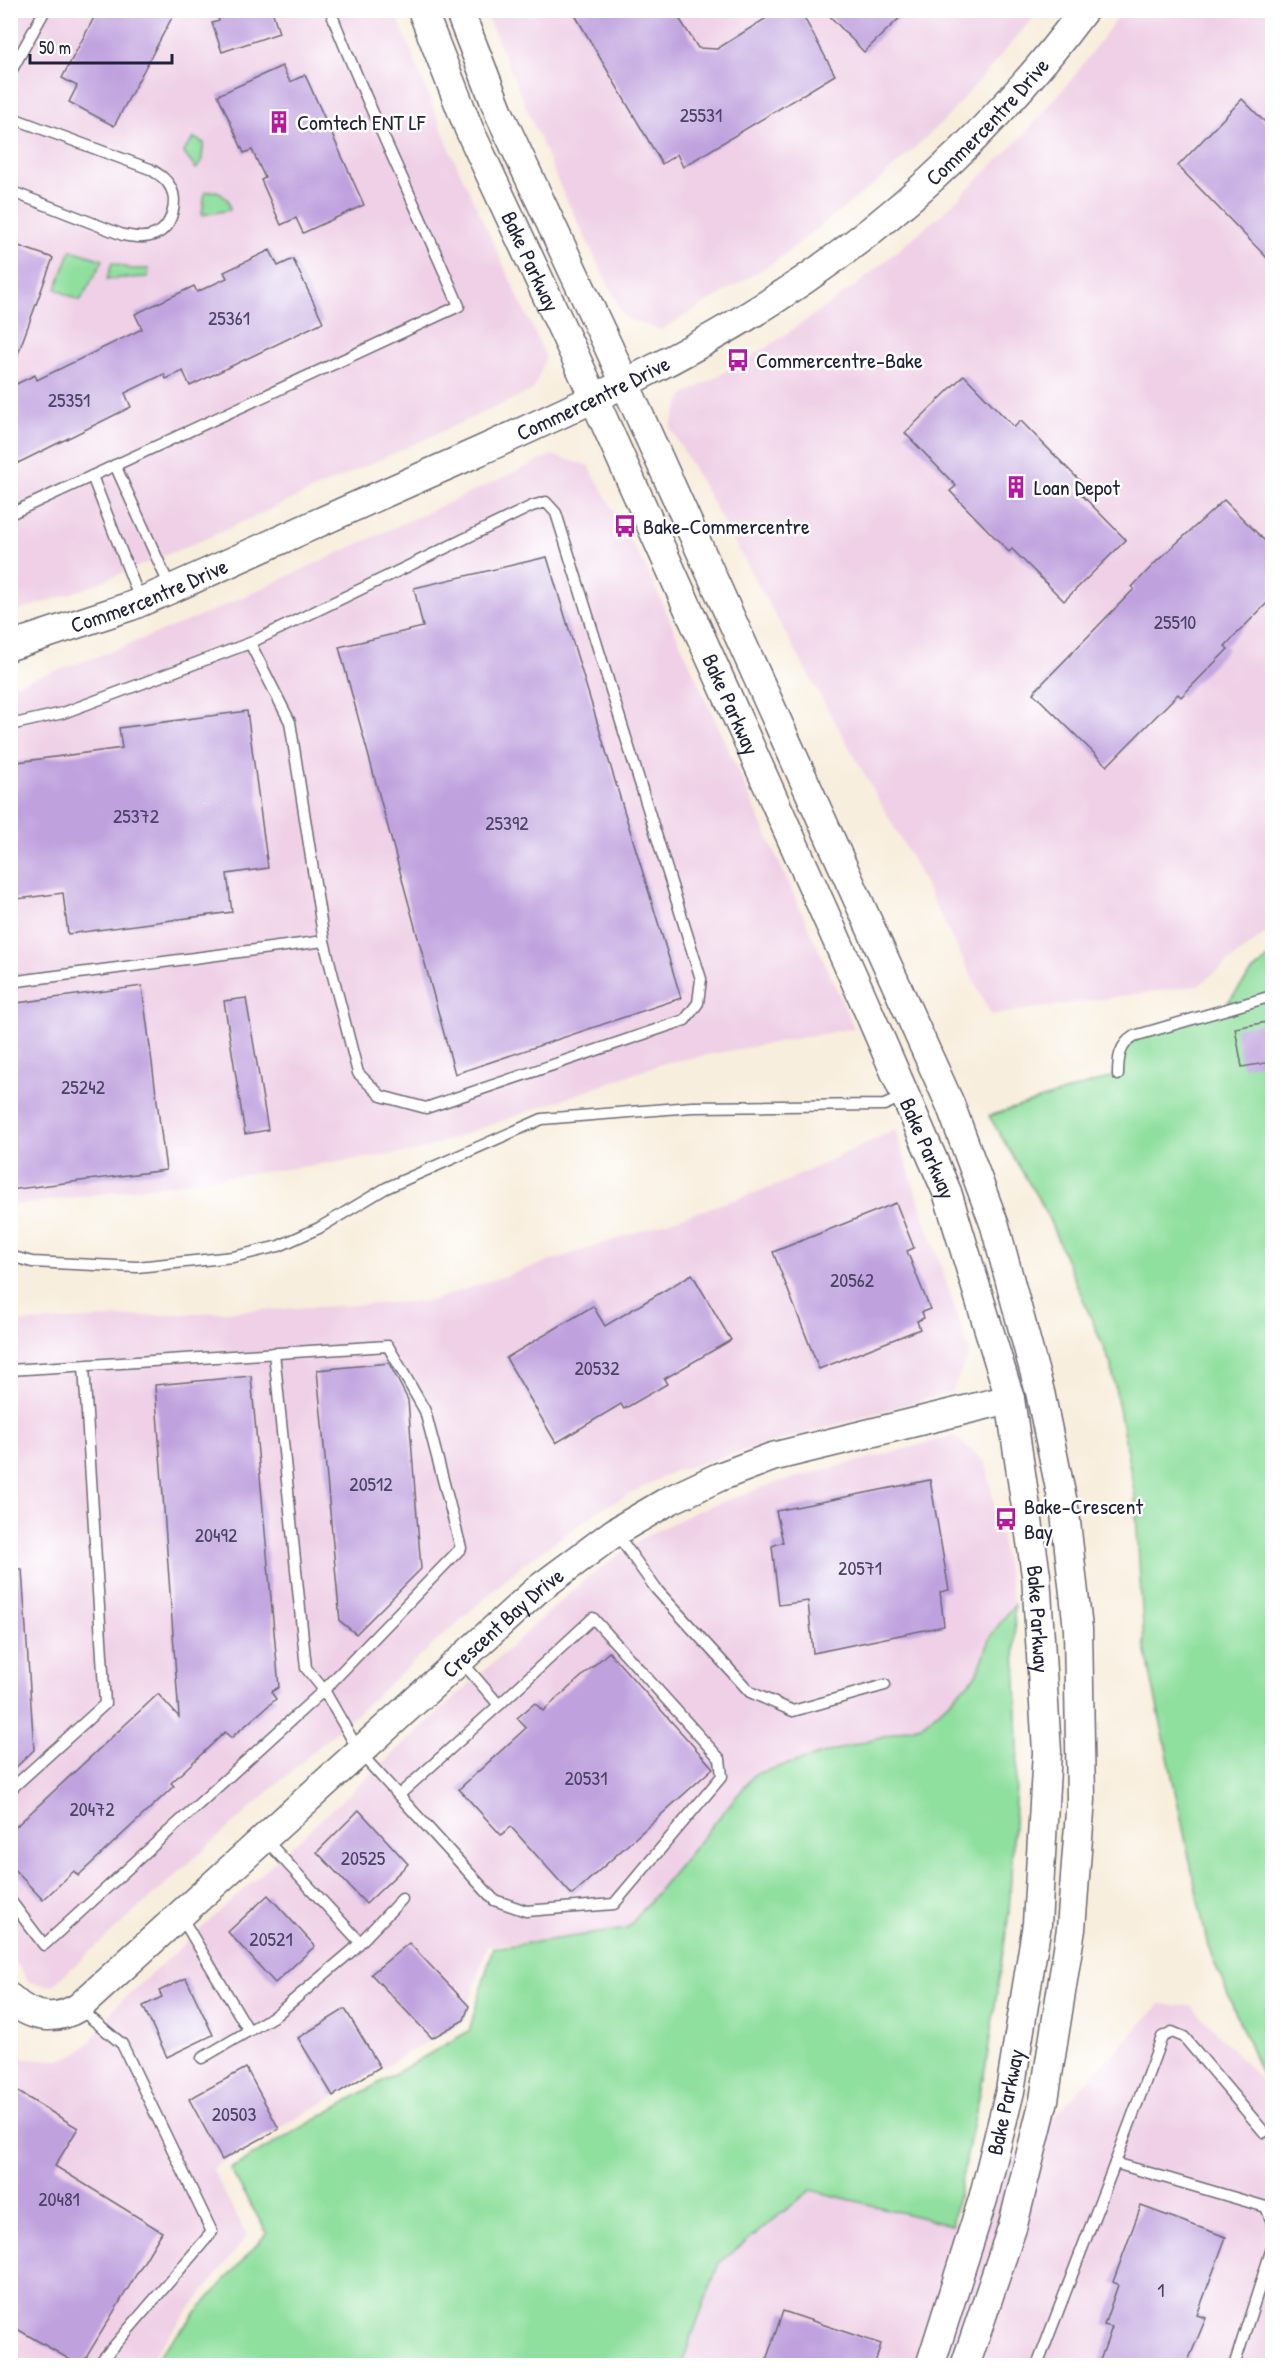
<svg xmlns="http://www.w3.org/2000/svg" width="1283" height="2376" font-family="'Patrick Hand',sans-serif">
	<rect width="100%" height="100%" fill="#fff"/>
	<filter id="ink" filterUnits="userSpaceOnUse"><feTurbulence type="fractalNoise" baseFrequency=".0167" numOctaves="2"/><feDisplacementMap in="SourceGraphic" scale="12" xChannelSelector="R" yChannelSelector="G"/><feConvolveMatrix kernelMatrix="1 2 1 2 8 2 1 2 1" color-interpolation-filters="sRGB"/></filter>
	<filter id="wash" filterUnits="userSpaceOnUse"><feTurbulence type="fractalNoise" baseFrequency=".008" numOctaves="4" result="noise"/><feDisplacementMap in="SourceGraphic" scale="24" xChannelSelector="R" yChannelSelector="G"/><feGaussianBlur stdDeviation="1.35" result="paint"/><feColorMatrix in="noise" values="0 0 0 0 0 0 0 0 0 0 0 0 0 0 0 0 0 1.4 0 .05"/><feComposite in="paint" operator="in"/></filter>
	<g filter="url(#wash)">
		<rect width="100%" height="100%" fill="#f8eedd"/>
		<g fill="#efd0e6">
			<polygon points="11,11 395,11 451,152 546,357 533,390 205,539 73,593 11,613"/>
			<polygon points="485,11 1039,11 945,120 884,176 776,261 661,330 625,318 563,193"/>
			<polygon points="1122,11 1272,11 1272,928 1199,985 991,1015 913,861 670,427 683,396 766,348 858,284 946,210 1021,138 1072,79"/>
			<polygon points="552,455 589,466 650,576 854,1028 664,1063 418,1151 11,1206 10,686 94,658 208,613"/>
			<polygon points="895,1130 970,1353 951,1392 674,1471 601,1509 523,1564 52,1986 29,1982 11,1955 11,1323 430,1301 778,1185"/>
			<polygon points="954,1436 986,1463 1014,1605 992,1634 977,1675 924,1724 755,1774 627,1930 487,1946 464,2020 212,2168 247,2236 146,2365 11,2365 10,2050 25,2059 43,2060 58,2060 77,2054 92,2040 116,2006 583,1581 644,1537 697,1511 775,1483"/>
			<polygon points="1160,2004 1192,2006 1272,2092 1272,2365 681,2366 719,2263 811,2190 952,2225"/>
		</g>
		<g fill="#8fdf9e" stroke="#58806c" stroke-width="1.5">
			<polygon points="194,138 204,143 201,163 196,169 183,152"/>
			<polygon points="217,191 228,200 230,210 202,215 205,192"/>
			<polygon points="71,250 103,260 80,301 56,289"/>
			<polygon points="112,263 131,269 149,269 148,277 107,279"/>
			<polygon points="1272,955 1272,2092 1266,2085 1208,1947 1144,1643 1135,1496 1111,1365 1045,1210 989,1116 1118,1075 1121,1050 1134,1036 1220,1012 1253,971"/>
			<polygon points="1014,1605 1018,1749 1009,1913 986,2064 952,2225 811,2190 719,2263 681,2365 150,2365 267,2233 230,2169 469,2031 493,1948 627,1929 755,1774 924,1724 977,1675 992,1634"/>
		</g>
		<g id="blocks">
			<g fill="#bfa1de">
				<polygon points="98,10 176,10 114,126 69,102 77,86 62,78"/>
				<polygon points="216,10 272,10 279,33 222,52 212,23 219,21"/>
				<polygon points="572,10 674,10 698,48 717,49 779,10 800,10 835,75 683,167 677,154 662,164"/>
				<polygon points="824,10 908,10 864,52"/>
				<polygon points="282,66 290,82 305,75 364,205 303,233 296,218 281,225 261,180 265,178 252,150 244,153 218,95"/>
				<polygon points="1242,99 1272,129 1272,263 1178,166"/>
				<polygon points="10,243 53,258 12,370 10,370"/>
				<polygon points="270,250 278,266 293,259 323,322 190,386 183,371 166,379 164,374 125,393 131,407 10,467 10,387 35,375 37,380 142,329 135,314 194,286 197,292 227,278 224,272"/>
				<polygon points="964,375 1014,427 1021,421 1082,483 1076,489 1126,540 1064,601 1012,549 1009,552 950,491 956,486 905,433"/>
				<polygon points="1224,500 1272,548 1272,598 1225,646 1228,649 1181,697 1178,694 1107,766 1033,693 1134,589 1132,587 1156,562"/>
				<polygon points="547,557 681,998 455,1074 339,647 423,627 414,588"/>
				<polygon points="247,711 268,868 227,874 232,912 68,934 63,893 10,900 10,763 122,748 119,728"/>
				<polygon points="142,986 166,1170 10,1190 10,1004"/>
				<polygon points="246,998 268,1130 245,1134 224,1001"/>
				<polygon points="1267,1022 1272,1062 1242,1067 1235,1028"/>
				<polygon points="896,1203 914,1248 907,1251 930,1309 922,1312 924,1318 917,1321 920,1329 819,1369 773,1252"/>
				<polygon points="692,1274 731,1340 664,1379 667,1384 624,1409 621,1404 556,1443 506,1358 593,1306 605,1326"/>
				<polygon points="389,1363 408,1400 421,1569 356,1634 340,1621 317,1370"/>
				<polygon points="251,1376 279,1687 271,1692 276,1699 231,1738 225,1732 171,1783 174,1786 78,1876 74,1871 43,1900 10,1865 10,1832 158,1694 179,1717 155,1385"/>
				<polygon points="930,1480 949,1590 940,1592 944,1626 813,1653 808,1601 779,1605 772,1546 783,1542 776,1511"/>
				<polygon points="10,1569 22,1569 34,1750 10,1773"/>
				<polygon points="609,1652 713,1768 572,1895 511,1827 501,1835 459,1789 526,1728 517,1718 535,1703 543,1711"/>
				<polygon points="359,1810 408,1864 366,1904 317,1852"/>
				<polygon points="268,1895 315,1946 275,1983 228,1932"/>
				<polygon points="409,1943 469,2006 464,2020 432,2038 371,1974"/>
				<polygon points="186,1978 213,2035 167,2057 143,2006 162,1997 159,1991"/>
				<polygon points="345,2009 380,2067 333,2096 298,2038"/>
				<polygon points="246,2068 279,2129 222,2160 189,2099"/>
				<polygon points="10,2087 78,2128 55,2166 162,2232 81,2366 10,2325"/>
				<polygon points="1141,2206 1226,2237 1197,2315 1206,2318 1186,2366 1098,2366 1112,2327 1104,2325 1118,2285 1113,2282"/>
				<polygon points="783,2311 881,2344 874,2366 764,2366"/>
			</g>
		</g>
	</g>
	<g filter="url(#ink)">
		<use href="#blocks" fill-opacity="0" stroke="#6d6974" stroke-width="1.5"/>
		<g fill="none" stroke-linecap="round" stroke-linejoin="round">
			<g stroke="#6d6974" stroke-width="13">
				<g id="lane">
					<polyline points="10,73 45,10"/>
					<path d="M10,117L150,169C158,174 166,178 171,188C178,202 172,227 156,234C145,239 134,237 123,235L10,191"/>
					<polyline points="115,465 171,589"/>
					<polyline points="92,476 141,602"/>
					<path d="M10,514L459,306C417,207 369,111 330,10"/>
					<polyline points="10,725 63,713 250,643 532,506 546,502 556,513 701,979 698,1003 685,1020 426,1108 381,1096 358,1073 324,941 290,722 250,643"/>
					<polyline points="10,982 324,941"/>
					<path d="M1118,1075C1118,1059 1119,1045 1134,1036L1272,996"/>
					<polyline points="10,1256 32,1262 137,1267 233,1257 279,1246 319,1228 386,1188 542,1119 692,1107 884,1105 905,1096"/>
					<polyline points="274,1353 306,1668 324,1690 360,1753 494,1900 526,1911 614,1904 722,1776 720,1759 593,1618 499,1705"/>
					<polyline points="10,1370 388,1346 425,1411 461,1548 324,1690 44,1945 10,1900"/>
					<polyline points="616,1533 656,1589 750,1692 793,1711 885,1685"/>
					<polyline points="10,1790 105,1704 84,1366"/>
					<polyline points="399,1795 499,1705 462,1662"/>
					<polyline points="265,1839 360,1942"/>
					<polyline points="180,1915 249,2031"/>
					<polyline points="79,2008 122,2044 212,2232 97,2366"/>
					<polyline points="202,2058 276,2015 353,1950 402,1899"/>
					<polyline points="1115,2163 1162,2037 1172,2032 1184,2037 1264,2132"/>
					<polyline points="1037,2366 1115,2163 1266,2207 1272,2222"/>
					<polyline points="1234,2366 1272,2248"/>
				</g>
			</g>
			<g stroke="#6d6974" stroke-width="31">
				<g id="secondary">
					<path id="s1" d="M422,10L469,129L575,356L861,994L947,1192L1010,1399L1036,1575L1047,1752L1037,1924L1010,2091L983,2199L930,2366"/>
					<polyline points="459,10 500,115 609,348 950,1104 995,1226 1040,1392 1065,1513 1078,1629 1081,1799 1071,1929 1044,2100 1013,2225 965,2366"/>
					<path id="s2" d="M10,646L131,606L171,589C265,547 359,504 453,463C573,409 695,355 804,280C912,206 1006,115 1084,10"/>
					<path id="s3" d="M10,1998C30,2018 55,2022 79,2007L537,1590L615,1532L668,1501L719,1477L772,1457L1010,1399"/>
				</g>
			</g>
			<use href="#lane" stroke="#fff" stroke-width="10"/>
			<use href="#secondary" stroke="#fff" stroke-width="28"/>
		</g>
	</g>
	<defs>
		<g id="building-bare" transform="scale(1.8)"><path d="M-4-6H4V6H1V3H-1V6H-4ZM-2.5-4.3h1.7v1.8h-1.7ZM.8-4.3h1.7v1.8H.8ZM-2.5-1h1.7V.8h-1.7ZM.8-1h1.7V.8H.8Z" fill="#b5179e" stroke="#fff" stroke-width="2.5" paint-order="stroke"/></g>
		<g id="bus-bare" transform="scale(1.8)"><path d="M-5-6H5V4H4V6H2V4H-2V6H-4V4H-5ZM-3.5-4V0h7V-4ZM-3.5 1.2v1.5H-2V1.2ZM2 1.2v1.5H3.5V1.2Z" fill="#b5179e" stroke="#fff" stroke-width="2.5" paint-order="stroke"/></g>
	</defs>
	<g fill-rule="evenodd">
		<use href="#building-bare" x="279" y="122"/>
		<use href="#bus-bare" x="738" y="360"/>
		<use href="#building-bare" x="1016" y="487"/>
		<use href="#bus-bare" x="625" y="526"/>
		<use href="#bus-bare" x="1006" y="1519"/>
	</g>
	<g text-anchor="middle" stroke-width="5" stroke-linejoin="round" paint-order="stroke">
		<g font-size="20" fill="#494264">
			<text x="701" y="122">25531</text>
			<text x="229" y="325">25361</text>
			<text x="69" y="407">25351</text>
			<text x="1175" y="629">25510</text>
			<text x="136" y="823">25372</text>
			<text x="507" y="830">25392</text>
			<text x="83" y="1094">25242</text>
			<text x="852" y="1287">20562</text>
			<text x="597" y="1375">20532</text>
			<text x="371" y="1491">20512</text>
			<text x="216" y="1542">20492</text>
			<text x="860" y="1575">20571</text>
			<text x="586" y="1785">20531</text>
			<text x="92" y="1816">20472</text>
			<text x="363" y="1865">20525</text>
			<text x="271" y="1946">20521</text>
			<text x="234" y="2121">20503</text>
			<text x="59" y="2206">20481</text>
			<text x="1161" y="2297">1</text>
		</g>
		<g font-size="22" fill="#22223b" stroke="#fff">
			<text dy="8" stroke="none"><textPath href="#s2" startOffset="1119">Commercentre Drive</textPath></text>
			<text dy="8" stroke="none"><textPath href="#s1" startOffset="274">Bake Parkway</textPath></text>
			<text dy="8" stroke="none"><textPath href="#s2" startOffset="634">Commercentre Drive</textPath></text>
			<text dy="8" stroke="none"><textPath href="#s2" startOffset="148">Commercentre Drive</textPath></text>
			<text dy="8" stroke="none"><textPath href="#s1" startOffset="760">Bake Parkway</textPath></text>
			<text dy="8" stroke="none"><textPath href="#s1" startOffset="1246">Bake Parkway</textPath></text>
			<text dy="8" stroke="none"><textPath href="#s1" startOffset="1732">Bake Parkway</textPath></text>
			<text dy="8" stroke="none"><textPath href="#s3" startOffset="648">Crescent Bay Drive</textPath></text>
			<text transform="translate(1005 2102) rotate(-78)" y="8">Bake Parkway</text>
		</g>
		<g font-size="22" fill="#22223b" stroke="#fff" text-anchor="start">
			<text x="297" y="130">Comtech ENT LF</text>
			<text x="756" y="368">Commercentre-Bake</text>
			<text x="1034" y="495">Loan Depot</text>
			<text x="643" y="534">Bake-Commercentre</text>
			<text x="1024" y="1514">Bake-Crescent<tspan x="1024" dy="25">Bay</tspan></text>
		</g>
	</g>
	<rect width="1283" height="2376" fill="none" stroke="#fff" stroke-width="36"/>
	<path d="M30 54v9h142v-9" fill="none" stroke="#22223b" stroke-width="3"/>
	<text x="39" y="54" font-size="18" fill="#22223b" stroke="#ffffff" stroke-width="4.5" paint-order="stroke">50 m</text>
</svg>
